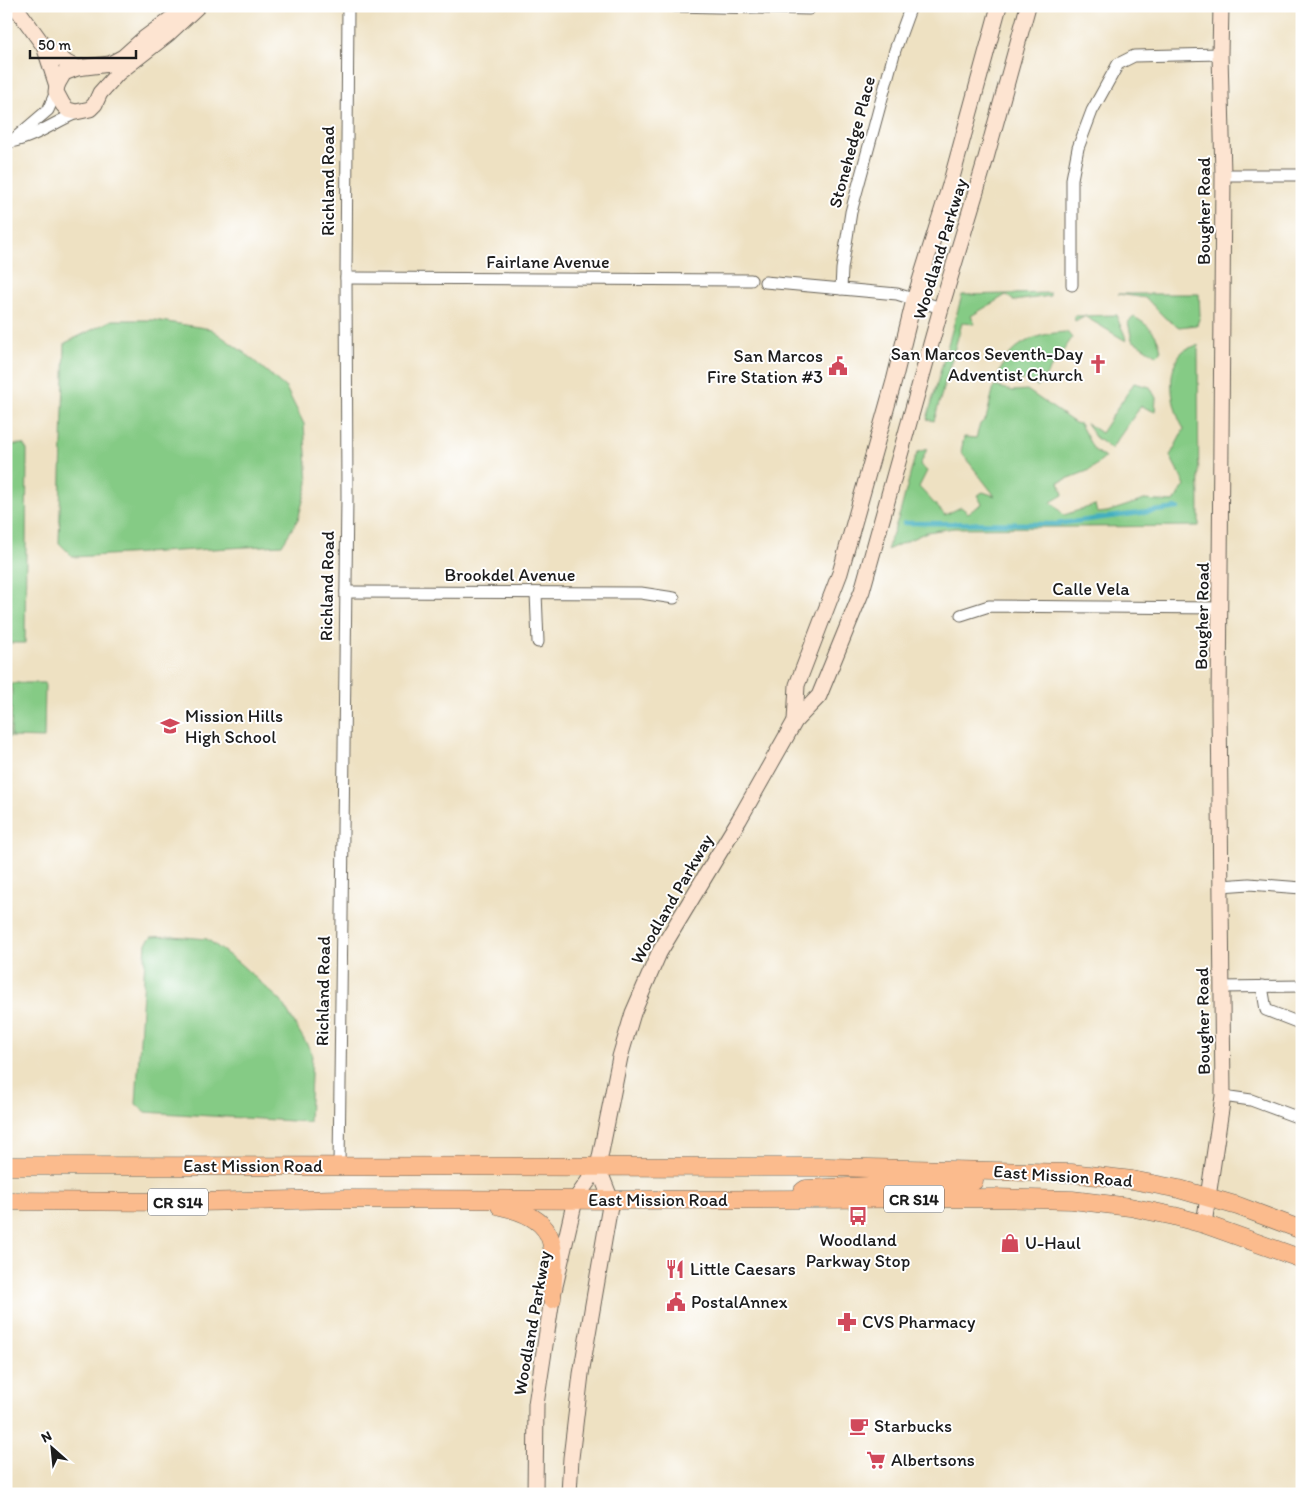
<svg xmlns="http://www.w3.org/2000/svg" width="1308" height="1500" font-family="Itim,sans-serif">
	<rect width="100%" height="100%" fill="#fff"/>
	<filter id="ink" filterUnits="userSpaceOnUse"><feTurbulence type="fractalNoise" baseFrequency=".02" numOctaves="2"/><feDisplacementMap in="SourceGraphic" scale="10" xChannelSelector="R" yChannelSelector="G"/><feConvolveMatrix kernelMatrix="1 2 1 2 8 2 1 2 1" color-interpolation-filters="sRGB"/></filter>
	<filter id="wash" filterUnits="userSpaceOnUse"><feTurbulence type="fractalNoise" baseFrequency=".0096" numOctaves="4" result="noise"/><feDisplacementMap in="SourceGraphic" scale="20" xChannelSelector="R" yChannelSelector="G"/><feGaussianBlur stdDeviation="1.12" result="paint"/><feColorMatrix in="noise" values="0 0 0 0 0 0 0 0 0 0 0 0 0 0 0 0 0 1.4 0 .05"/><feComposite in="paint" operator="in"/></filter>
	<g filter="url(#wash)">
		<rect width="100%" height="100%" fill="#eee1c2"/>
		<g fill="#85cb85" stroke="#507450">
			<polygon points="1050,293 1050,296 1014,301 1006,295 971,316 975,324 962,323 934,421 927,419 962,295"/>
			<polygon points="1118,294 1199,294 1200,316 1197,325 1179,327 1165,318 1146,298"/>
			<path d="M1117,315C1118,324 1125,331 1126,341L1084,316L1075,321L1074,316Z"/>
			<path d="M1134,317C1149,325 1159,335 1161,352L1157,356L1132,340L1128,322Z"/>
			<polygon points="112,320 154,320 211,329 246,354 286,388 304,424 308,483 298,519 282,545 73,557 59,543 65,343"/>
			<path d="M1067,332L1072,338L1038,387L1027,379L1012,382L998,376C1001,370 1004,361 1009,355C1024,338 1045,333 1067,332Z"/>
			<path d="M1198,345L1199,526L954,528L927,532L887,550L900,513L914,460L918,452L927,449L920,465L927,471L919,487L945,515L961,507L968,513L982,504L977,495L983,492L995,496L961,452L964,437L976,438L980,424L986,419L994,386L1013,391L1027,390L1075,423L1080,424L1094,450L1105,458L1090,470L1059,482L1063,495L1051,502L1064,515L1095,505L1097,513L1107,512L1144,500L1174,502L1185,485L1170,456L1184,429C1172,410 1164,369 1183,351C1187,348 1193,347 1198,345Z"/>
			<polygon points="1134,383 1150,387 1156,398 1155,412 1141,406 1111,449 1095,437 1086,423 1101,433"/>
			<polygon points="23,444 27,450 25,643 6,643 6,445"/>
			<polygon points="6,683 10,683 9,738 6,738"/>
			<polygon points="12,683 45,683 44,738 11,737"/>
			<polygon points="173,936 207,939 238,962 281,1001 312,1053 309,1122 145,1112 136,1104 146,943 151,937"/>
		</g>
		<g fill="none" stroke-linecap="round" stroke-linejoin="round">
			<polyline stroke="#42afbf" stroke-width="4.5" points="904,523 1056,524 1178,508"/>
		</g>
	</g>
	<g filter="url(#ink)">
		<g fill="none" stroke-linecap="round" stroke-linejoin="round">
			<g stroke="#666156" stroke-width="13">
				<g id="street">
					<polyline points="675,6 809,9"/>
					<polyline points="13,140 48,110 56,92"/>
					<path d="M11,142C36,137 56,121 79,112"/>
					<polyline points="1223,175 1302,175"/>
					<polyline points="346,278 751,280"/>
					<polyline points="765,282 897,294 941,308"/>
					<polyline points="1072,285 1072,179 1078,148 1092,111 1118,64 1134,56 1220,54"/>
					<polyline points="841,289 842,269 851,212 895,50 911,6"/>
					<polyline points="346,592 641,593 674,598"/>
					<polyline points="536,593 538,642"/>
					<polyline points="961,615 989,606 1221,608"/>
					<polyline points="1221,886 1249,884 1302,888"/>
					<polyline points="1262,986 1266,1010 1302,1024"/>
					<polyline points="1221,987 1302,986"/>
					<polyline points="1223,1096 1251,1100 1302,1119"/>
					<polyline points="339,1166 347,497 346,278 348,6"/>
				</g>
			</g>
			<g stroke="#666156" stroke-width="17">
				<g id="secondary">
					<polyline points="15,6 44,46 57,86"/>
					<polyline points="196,6 169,20 142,40 123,57 110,64 77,68 64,73 57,85 56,92 63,105 68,110 76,112 90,109 95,104 100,93 118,73 168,34 198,6"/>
					<polyline points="44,46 67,63 77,68"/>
					<polyline points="795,721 797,685 840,573 894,381 914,300 950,185 999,6"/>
					<polyline points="1204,1224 1223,1096 1219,704 1223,175 1220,54 1221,6"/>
					<polyline points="535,1494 536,1404 552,1299 575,1200 598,1167 620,1057 633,1013 659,953 739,820 795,721 819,696 862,591 941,308 986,158 1028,6"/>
					<polyline points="569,1494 571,1458 581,1374 611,1200 598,1167"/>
				</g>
			</g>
			<g stroke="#666156" stroke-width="19">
				<g id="primary">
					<polyline points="6,1166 827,1167 1071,1173 1132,1180 1179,1189 1238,1206 1302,1230"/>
					<polyline points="803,1191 806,1189 974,1181"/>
					<polyline points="6,1201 195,1202 341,1199 637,1200 994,1198 1072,1200 1130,1207 1174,1216 1204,1224 1302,1259"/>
					<path d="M500,1206C562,1219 554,1248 552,1299"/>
				</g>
			</g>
			<use href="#street" stroke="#fff" stroke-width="11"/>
			<use href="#secondary" stroke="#fde4d1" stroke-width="15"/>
			<use href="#primary" stroke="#fbbb8d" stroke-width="18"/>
		</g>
	</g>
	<defs>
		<g id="church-bare" transform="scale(1.5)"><path d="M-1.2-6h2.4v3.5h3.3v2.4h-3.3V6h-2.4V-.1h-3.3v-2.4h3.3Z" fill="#d1495b" stroke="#fff" stroke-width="2.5" paint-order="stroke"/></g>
		<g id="civic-bare" transform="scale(1.5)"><path d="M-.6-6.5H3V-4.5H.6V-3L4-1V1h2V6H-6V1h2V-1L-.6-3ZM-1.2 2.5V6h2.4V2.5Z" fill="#d1495b" stroke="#fff" stroke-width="2.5" paint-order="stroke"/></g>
		<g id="school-bare" transform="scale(1.5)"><path d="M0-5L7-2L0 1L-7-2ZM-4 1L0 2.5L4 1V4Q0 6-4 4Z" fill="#d1495b" stroke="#fff" stroke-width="2.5" paint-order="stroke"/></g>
		<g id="bus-bare" transform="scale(1.5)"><path d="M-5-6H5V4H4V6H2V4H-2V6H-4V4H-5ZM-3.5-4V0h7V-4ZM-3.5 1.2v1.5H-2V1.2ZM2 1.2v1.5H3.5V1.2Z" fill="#d1495b" stroke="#fff" stroke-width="2.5" paint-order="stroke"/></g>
		<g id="shop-bare" transform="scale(1.5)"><path d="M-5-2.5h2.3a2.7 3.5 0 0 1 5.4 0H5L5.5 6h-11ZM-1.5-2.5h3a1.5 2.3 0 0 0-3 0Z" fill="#d1495b" stroke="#fff" stroke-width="2.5" paint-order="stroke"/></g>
		<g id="restaurant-bare" transform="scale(1.5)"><path d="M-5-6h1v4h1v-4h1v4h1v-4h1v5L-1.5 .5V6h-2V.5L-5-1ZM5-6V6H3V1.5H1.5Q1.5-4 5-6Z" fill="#d1495b" stroke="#fff" stroke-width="2.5" paint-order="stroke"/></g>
		<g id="pharmacy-bare" transform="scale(1.5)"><path d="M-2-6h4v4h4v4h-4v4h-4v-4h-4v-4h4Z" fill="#d1495b" stroke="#fff" stroke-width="2.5" paint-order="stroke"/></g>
		<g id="cafe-bare" transform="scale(1.5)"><path d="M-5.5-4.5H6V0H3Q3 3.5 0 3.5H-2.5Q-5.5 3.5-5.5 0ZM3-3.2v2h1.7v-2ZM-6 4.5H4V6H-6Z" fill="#d1495b" stroke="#fff" stroke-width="2.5" paint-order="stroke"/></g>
		<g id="supermarket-bare" transform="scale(1.5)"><path d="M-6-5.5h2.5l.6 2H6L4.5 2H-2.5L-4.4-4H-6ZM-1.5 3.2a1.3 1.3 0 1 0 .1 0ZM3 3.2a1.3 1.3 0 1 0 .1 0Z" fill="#d1495b" stroke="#fff" stroke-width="2.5" paint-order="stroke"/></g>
	</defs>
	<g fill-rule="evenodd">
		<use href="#church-bare" x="1098" y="364"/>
		<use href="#civic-bare" x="838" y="366"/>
		<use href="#school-bare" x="170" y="726"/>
		<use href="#bus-bare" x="858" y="1216"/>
		<use href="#shop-bare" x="1010" y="1243"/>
		<use href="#restaurant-bare" x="675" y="1269"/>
		<use href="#civic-bare" x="676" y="1302"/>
		<use href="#pharmacy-bare" x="847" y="1322"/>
		<use href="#cafe-bare" x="859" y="1426"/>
		<use href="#supermarket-bare" x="876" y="1460"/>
	</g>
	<g text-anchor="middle" stroke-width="4" stroke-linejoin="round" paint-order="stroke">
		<g fill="#fff" stroke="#606060" stroke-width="1">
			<rect x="884" y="1185.5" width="60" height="27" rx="4"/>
			<rect x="148" y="1188.5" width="60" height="27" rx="4"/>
		</g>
		<g font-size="16" font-weight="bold" fill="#1c1c1c">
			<text x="914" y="1205">CR S14</text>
			<text x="178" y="1208">CR S14</text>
		</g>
		<g font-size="18" fill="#1c1c1c" stroke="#fff">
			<text transform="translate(852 142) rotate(-75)" y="6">Stonehedge Place</text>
			<text transform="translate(328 181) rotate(-90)" y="6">Richland Road</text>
			<text transform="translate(1204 211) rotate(-90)" y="6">Bougher Road</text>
			<text transform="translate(940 249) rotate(-73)" y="6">Woodland Parkway</text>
			<text x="548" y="268">Fairlane Avenue</text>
			<text x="510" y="581">Brookdel Avenue</text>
			<text transform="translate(327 586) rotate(-89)" y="6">Richland Road</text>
			<text x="1091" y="595">Calle Vela</text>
			<text transform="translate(1202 616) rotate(-89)" y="6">Bougher Road</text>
			<text transform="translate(672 899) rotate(-60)" y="6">Woodland Parkway</text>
			<text transform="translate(323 991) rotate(-89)" y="6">Richland Road</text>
			<text transform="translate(1203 1021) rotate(-91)" y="6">Bougher Road</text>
			<text x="253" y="1172">East Mission Road</text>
			<text transform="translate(1063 1176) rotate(4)" y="6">East Mission Road</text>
			<text x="658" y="1206">East Mission Road</text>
			<text transform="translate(532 1323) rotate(-80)" y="6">Woodland Parkway</text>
		</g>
		<g font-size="18" fill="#1c1c1c" stroke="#fff" text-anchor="start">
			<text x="1083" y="360" text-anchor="end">San Marcos Seventh-Day<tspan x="1083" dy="21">Adventist Church</tspan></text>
			<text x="823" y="362" text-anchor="end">San Marcos<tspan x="823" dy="21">Fire Station #3</tspan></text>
			<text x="185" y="722">Mission Hills<tspan x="185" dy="21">High School</tspan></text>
			<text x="858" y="1246" text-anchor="middle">Woodland<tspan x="858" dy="21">Parkway Stop</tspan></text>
			<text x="1025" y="1249">U-Haul</text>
			<text x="690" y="1275">Little Caesars</text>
			<text x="691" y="1308">PostalAnnex</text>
			<text x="862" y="1328">CVS Pharmacy</text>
			<text x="874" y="1432">Starbucks</text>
			<text x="891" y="1466">Albertsons</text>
		</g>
	</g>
	<rect width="1308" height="1500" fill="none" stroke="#fff" stroke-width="25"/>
	<g transform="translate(52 1448) rotate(333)" stroke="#ffffff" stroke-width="4" paint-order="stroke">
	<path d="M0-4L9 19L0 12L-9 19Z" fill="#1c1c1c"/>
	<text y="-8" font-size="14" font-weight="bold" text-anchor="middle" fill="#1c1c1c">N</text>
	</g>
	<path d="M30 50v8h106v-8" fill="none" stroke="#1c1c1c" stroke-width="2.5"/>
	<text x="38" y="50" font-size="15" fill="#1c1c1c" stroke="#ffffff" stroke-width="4" paint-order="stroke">50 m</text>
</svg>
